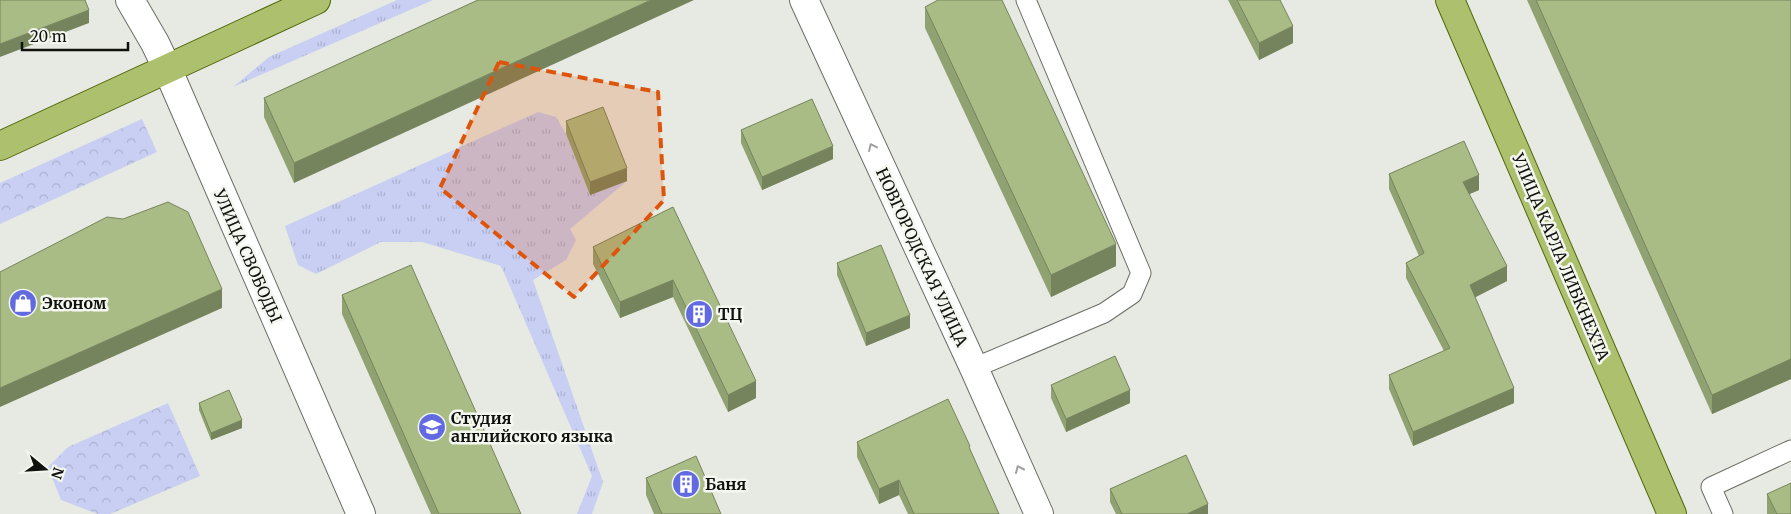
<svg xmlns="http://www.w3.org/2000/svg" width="1791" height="514" font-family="Merriweather,serif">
	<defs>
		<pattern id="grass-tufts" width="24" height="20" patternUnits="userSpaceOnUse" patternTransform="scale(1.25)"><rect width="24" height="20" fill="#c8cff3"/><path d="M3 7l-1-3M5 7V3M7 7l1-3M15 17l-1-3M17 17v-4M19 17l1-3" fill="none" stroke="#abb1cf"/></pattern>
		<pattern id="forest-crowns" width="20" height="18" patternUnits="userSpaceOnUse" patternTransform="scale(1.25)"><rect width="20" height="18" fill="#c8cff3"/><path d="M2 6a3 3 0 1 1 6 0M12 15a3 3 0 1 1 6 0" fill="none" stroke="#abb1cf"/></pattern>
	</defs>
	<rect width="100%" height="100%" fill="#e7eae2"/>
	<g fill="url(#grass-tufts)">
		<polygon points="397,0 433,0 233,87 269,57"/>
		<polygon points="538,112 556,117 566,134 590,195 627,181 570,229 576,240 566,260 533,280 603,482 592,514 577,514 592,476 501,266 422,242 381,242 316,274 298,265 285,226"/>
	</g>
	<g fill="url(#forest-crowns)">
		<polygon points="142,119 157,152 0,224 0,183"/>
		<polygon points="168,403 200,476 110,514 98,514 61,500 48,467 68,447"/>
	</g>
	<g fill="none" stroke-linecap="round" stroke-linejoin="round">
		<g stroke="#6b6e66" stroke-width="21">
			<g id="lane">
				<polyline points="974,368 1104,313 1132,294 1141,273 1026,0"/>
				<polyline points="1723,514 1711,487 1791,450"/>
			</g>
		</g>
		<g stroke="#6b6e66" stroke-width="30">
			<g id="street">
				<polyline points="130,0 155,43 167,68 361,514"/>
				<polyline points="804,0 974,368 1039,514"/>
			</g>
		</g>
		<g stroke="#52670d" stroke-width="30">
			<g id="primary">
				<polyline points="1450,0 1672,514"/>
				<polyline points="0,146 316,0"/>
			</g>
		</g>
		<use href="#lane" stroke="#fff" stroke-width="19"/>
		<use href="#street" stroke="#fff" stroke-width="28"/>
		<use href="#primary" stroke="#adc06d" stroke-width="28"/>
	</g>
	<g fill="#91a272">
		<polygon points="478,0 294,183 264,117 264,98"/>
		<polygon points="1228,0 1280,0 1293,43 1259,60"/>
		<polygon points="1527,0 1791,0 1791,379 1712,414"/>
		<polygon points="925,7 1116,266 1051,297 925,28"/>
		<polygon points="566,121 627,181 590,195 566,134"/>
		<polygon points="741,130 833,159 762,190 741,143"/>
		<polygon points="1389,174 1479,190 1469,194 1507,281 1475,297 1514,403 1413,446 1389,389 1389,375 1444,351 1406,278 1406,263 1419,256 1389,189"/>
		<polygon points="673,207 756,398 728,412 673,297 620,318 593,264 593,247"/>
		<polygon points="837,263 910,328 866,346 837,275"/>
		<polygon points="342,295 521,514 431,514 342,314"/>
		<polygon points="1051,385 1130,403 1066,432 1051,398"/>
		<polygon points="199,403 242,428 211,440 199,410"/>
		<polygon points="857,442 970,450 999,514 908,514 899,495 879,504 857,457"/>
		<polygon points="646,478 721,514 654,514 646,495"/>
		<polygon points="1110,489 1208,514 1116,514 1110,502"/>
		<polygon points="1767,494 1791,514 1767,514"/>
	</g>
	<g fill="#76845d">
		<polygon points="651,0 694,0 294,183 294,163"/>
		<polygon points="89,10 89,23 0,57 0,44"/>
		<polygon points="1293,26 1293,43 1259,60 1259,43"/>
		<polygon points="833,146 833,159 762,190 762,177"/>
		<polygon points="627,168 627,181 590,195 590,182"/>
		<polygon points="1479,175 1479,190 1463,197 1463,182"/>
		<polygon points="1116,244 1116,266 1051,297 1051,275"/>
		<polygon points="1507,266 1507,281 1470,300 1470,285"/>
		<polygon points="673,280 673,297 620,318 620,302"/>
		<polygon points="222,289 222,308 0,407 0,388"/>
		<polygon points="910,315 910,328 866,346 866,333"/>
		<polygon points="1791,359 1791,379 1712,414 1712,395"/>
		<polygon points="756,381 756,398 728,412 728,395"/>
		<polygon points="1514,388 1514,403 1413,446 1413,432"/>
		<polygon points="1130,390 1130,403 1066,432 1066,419"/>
		<polygon points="242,420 242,428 211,440 211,433"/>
		<polygon points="899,480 899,495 879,504 879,489"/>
		<polygon points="1208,504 1208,514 1187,514"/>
	</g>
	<g fill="#a9bc85" stroke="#76845d">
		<polygon points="0,0 85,0 89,10 0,44"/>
		<polygon points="478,0 651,0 294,163 264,98"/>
		<polygon points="938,0 1002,0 1116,244 1051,275 925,7"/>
		<polygon points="1237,0 1280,0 1293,26 1259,43"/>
		<polygon points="1536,0 1791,0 1791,359 1712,395"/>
		<polygon points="812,99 833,146 762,177 741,130"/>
		<polygon points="603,107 627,168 590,182 566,121"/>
		<polygon points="1464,141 1479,175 1463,182 1507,266 1470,285 1514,388 1413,432 1389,375 1450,348 1406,263 1424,253 1389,174"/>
		<polygon points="168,202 188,212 222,289 0,388 0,272 107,217 123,219"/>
		<polygon points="673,207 756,381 728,395 673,280 620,302 593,247"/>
		<polygon points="881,245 910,315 866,333 837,263"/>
		<polygon points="411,265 521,514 439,514 342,295"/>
		<polygon points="1115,356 1130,390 1066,419 1051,385"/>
		<polygon points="229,390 242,420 211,433 199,403"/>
		<polygon points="948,399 970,446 969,447 999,514 914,514 899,480 879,489 857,442"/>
		<polygon points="1186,455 1208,504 1187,514 1122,514 1110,489"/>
		<polygon points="696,456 721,514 662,514 646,478"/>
		<polygon points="1791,483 1791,514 1777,514 1767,494"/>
	</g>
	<defs><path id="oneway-chevron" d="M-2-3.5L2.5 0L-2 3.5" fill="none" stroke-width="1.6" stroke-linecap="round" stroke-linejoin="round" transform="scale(1.25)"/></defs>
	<g stroke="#9fa09f">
		<use href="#oneway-chevron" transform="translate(872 147) rotate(-115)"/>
		<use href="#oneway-chevron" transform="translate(1019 469) rotate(-114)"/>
	</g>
	<path fill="#dd550c" fill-opacity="0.2" stroke="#dd550c" stroke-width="4" stroke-dasharray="10 6" stroke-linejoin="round" d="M499,62L658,92L664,200L574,297L440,188Z"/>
	<defs>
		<g id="shop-disc" transform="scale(1.4375)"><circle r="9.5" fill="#626ae2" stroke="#f4f7ef"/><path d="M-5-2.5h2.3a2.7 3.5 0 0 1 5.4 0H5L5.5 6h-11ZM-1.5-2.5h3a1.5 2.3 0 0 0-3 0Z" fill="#fff"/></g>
		<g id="building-disc" transform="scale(1.4375)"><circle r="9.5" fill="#626ae2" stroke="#f4f7ef"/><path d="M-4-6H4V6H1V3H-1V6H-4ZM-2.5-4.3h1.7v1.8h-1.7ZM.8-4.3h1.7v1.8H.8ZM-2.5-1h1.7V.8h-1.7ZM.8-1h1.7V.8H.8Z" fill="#fff"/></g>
		<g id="school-disc" transform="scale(1.4375)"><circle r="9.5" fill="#626ae2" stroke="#f4f7ef"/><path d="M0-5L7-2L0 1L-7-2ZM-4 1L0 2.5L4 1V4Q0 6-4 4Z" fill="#fff"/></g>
	</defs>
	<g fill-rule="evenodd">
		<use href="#shop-disc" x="23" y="303"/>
		<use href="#building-disc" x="699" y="314"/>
		<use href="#school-disc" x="432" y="427"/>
		<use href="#building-disc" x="686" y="484"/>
	</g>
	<g text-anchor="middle" stroke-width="5" stroke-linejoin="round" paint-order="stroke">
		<g font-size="16" fill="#10110e" stroke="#f4f7ef">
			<text transform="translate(248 256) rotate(66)" y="6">УЛИЦА СВОБОДЫ</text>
			<text transform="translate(922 257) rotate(65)" y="6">НОВГОРОДСКАЯ УЛИЦА</text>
			<text transform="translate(1561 257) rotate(67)" y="6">УЛИЦА КАРЛА ЛИБКНЕХТА</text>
		</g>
		<g font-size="16" font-weight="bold" fill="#10110e" stroke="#f4f7ef" text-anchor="start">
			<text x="42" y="309">Эконом</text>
			<text x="718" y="320">ТЦ</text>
			<text x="451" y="424">Студия<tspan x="451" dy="18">английского языка</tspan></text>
			<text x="705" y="490">Баня</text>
		</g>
	</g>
	<g transform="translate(45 469) rotate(108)" stroke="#f4f7ef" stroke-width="4" paint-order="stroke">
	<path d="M0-4L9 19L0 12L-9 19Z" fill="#10110e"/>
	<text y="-8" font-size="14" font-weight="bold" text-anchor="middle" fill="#10110e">N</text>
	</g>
	<path d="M22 42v8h106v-8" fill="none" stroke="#10110e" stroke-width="2.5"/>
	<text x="30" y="42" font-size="15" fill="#10110e" stroke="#f4f7ef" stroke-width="4" paint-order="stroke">20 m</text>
</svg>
